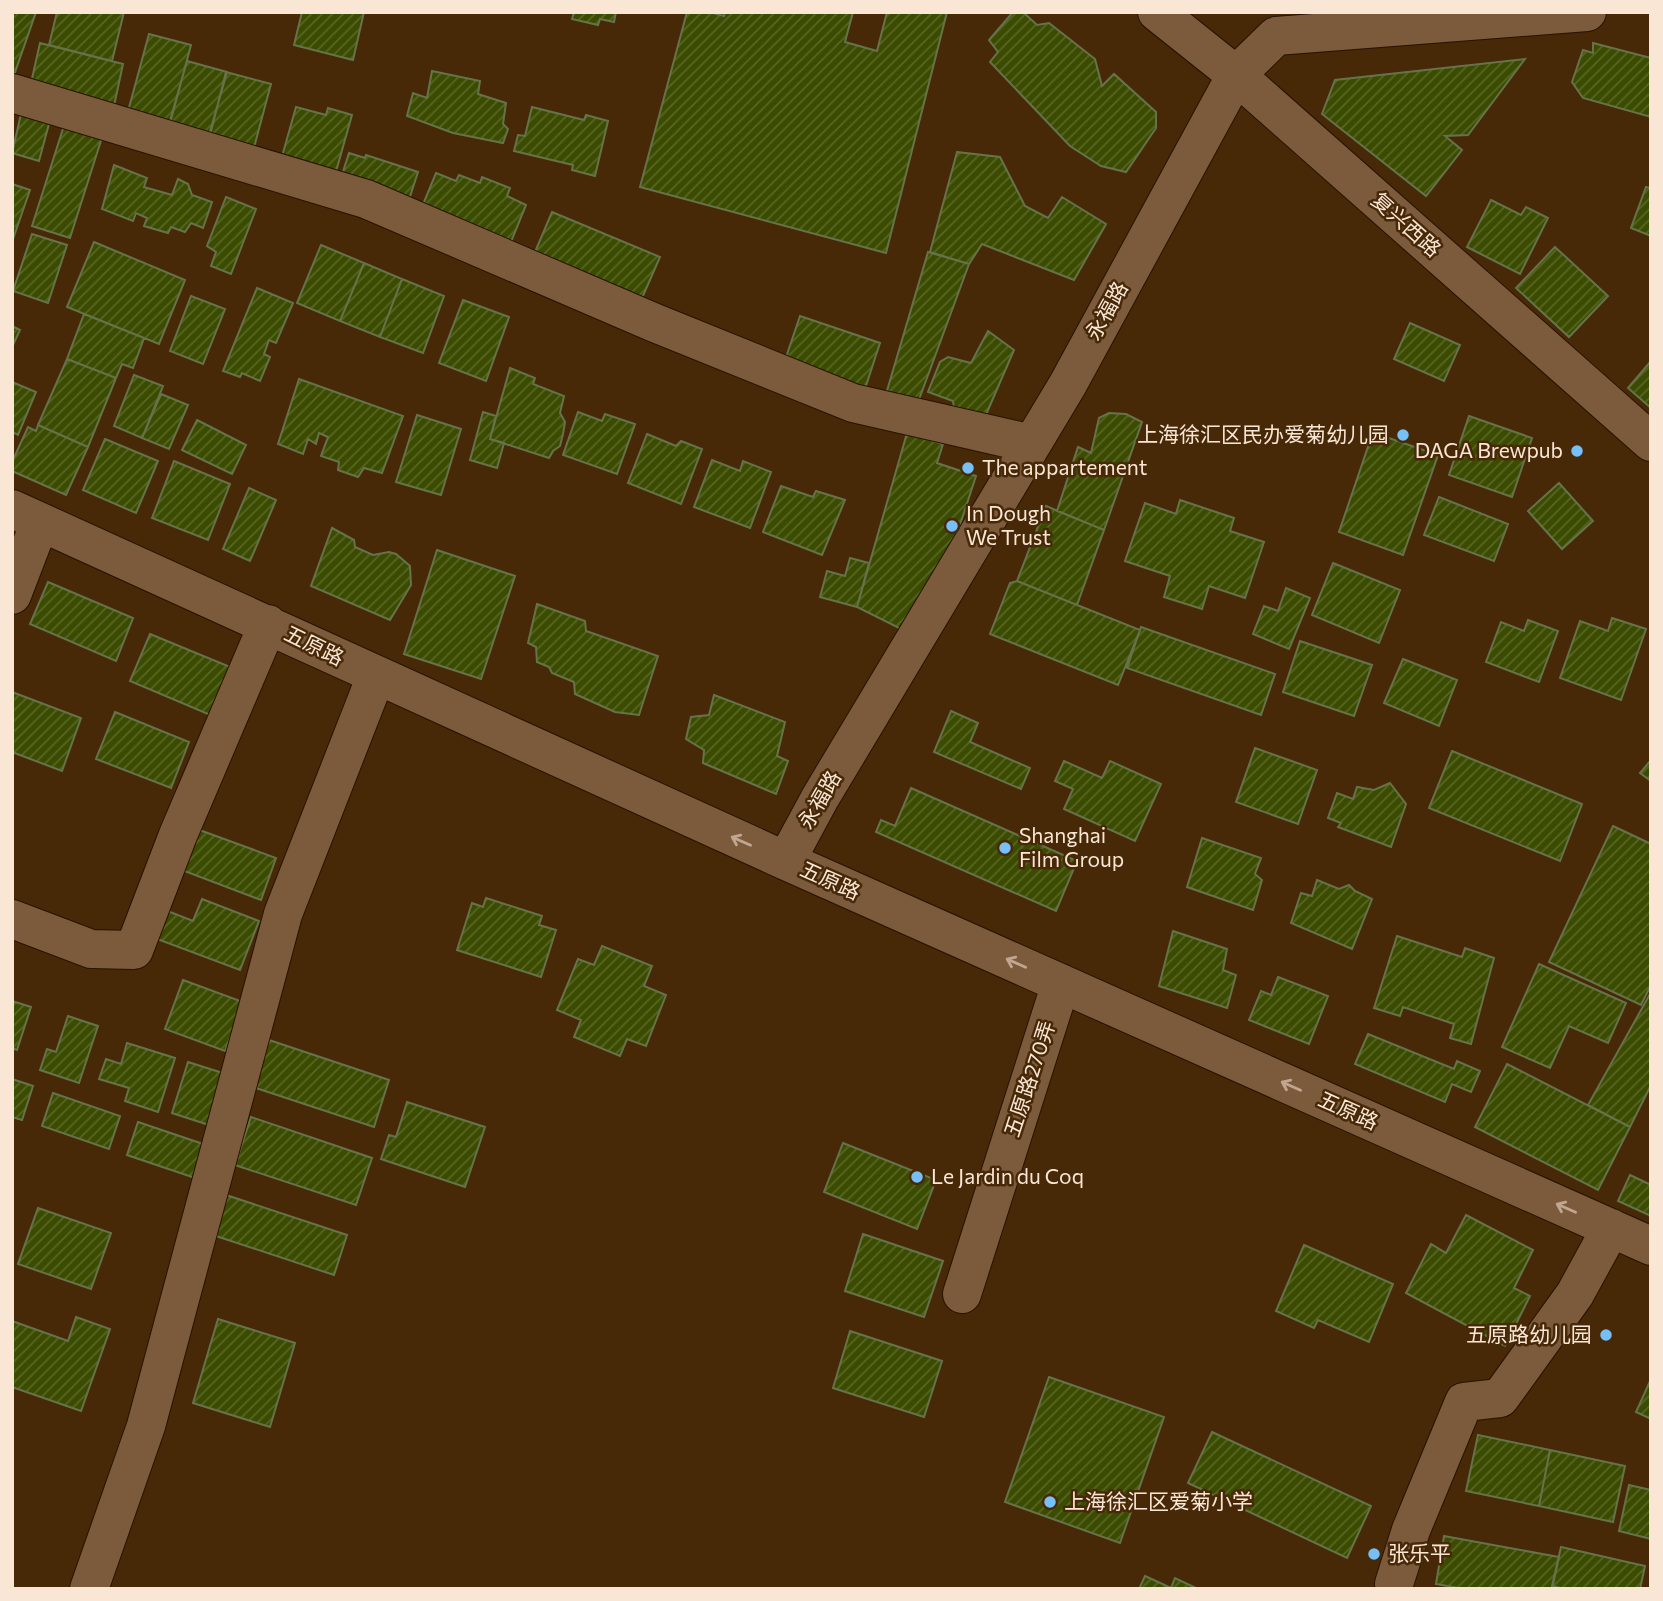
<svg xmlns="http://www.w3.org/2000/svg" width="1663" height="1601" font-family="Commissioner,'Noto Sans SC',sans-serif">
<style>
.building{fill:url(#building-hatch);stroke:#66734a;stroke-width:2}
.lines{fill:none;stroke-linecap:round;stroke-linejoin:round}
.minor-casing{stroke:#281200;stroke-width:40}
.minor{stroke:#7c5b3c;stroke-width:38}
.oneway{stroke:#c1a790}
.poi-dot{fill:#77bff7;stroke:#472908;stroke-width:2.5}
.labels{text-anchor:middle;stroke-width:5;stroke-linejoin:round;paint-order:stroke}
.street-label{font-size:21px;fill:#fae6d5;stroke:#472908}
.poi-label{font-size:21px;fill:#fae6d5;stroke:#472908;text-anchor:start}
</style>
<defs>
<pattern id="building-hatch" width="6" height="6" patternUnits="userSpaceOnUse" patternTransform="scale(1.75)"><rect width="6" height="6" fill="#3b4c01"/><path d="M-1 1l2-2M0 6l6-6M5 7l2-2" fill="none" stroke="#586625"/></pattern>
</defs>
<rect width="100%" height="100%" fill="#472908"/>
<path class="building" d="M 12,12 L 36,12 L 12,81 Z
M 57,12 L 124,12 L 112,61 L 49,45 Z
M 302,12 L 364,12 L 353,60 L 294,45 Z
M 574,12 L 616,12 L 614,22 L 600,19 L 598,25 L 572,19 Z
M 687,12 L 709,12 L 724,16 L 725,12 L 853,12 L 845,42 L 877,51 L 887,12 L 947,12 L 886,253 L 640,187 Z
M 1013,12 L 1023,12 L 1037,25 L 1049,23 L 1095,59 L 1102,86 L 1114,74 L 1156,112 L 1156,128 L 1126,172 L 1101,166 L 1070,146 L 990,62 L 998,52 L 989,40 Z
M 149,34 L 191,45 L 169,127 L 127,115 Z
M 40,43 L 123,64 L 114,106 L 31,83 Z
M 1593,43 L 1651,58 L 1651,117 L 1583,98 L 1572,82 L 1583,50 L 1593,53 Z
M 1525,59 L 1468,135 L 1445,136 L 1462,150 L 1426,196 L 1322,114 L 1335,80 Z
M 187,61 L 227,72 L 208,139 L 170,121 Z
M 432,71 L 480,81 L 478,94 L 506,103 L 503,124 L 508,129 L 503,143 L 453,133 L 407,116 L 413,93 L 427,98 Z
M 226,72 L 271,84 L 252,155 L 208,143 Z
M 24,101 L 53,109 L 39,161 L 12,153 Z
M 296,107 L 326,115 L 328,108 L 352,115 L 335,175 L 281,160 Z
M 532,107 L 584,120 L 586,115 L 608,121 L 595,176 L 572,170 L 573,165 L 514,151 L 518,135 L 525,136 Z
M 67,116 L 105,128 L 70,238 L 32,226 Z
M 957,152 L 1000,157 L 1025,206 L 1048,218 L 1062,197 L 1106,224 L 1074,280 L 982,244 L 969,264 L 930,252 Z
M 349,153 L 365,158 L 366,155 L 418,172 L 407,206 L 339,184 Z
M 114,165 L 147,178 L 144,187 L 172,195 L 178,179 L 188,184 L 192,195 L 212,202 L 203,228 L 191,223 L 185,232 L 171,227 L 168,233 L 144,226 L 147,218 L 136,213 L 133,221 L 102,209 Z
M 436,173 L 456,181 L 459,175 L 480,183 L 482,177 L 510,188 L 507,196 L 526,205 L 506,254 L 417,219 Z
M 12,184 L 30,190 L 12,242 Z
M 1646,187 L 1651,188 L 1651,236 L 1631,228 Z
M 226,197 L 256,209 L 231,274 L 211,266 L 216,252 L 207,246 Z
M 1491,200 L 1521,215 L 1526,207 L 1548,218 L 1520,274 L 1467,247 Z
M 552,212 L 660,257 L 639,305 L 532,259 Z
M 32,234 L 67,245 L 48,303 L 13,291 Z
M 94,242 L 185,280 L 159,344 L 67,307 Z
M 321,245 L 364,263 L 340,321 L 297,303 Z
M 1555,247 L 1608,296 L 1569,337 L 1516,288 Z
M 928,252 L 969,264 L 917,405 L 884,401 Z
M 364,263 L 402,279 L 380,337 L 340,321 Z
M 402,279 L 444,296 L 423,353 L 380,337 Z
M 257,288 L 293,303 L 276,343 L 269,340 L 264,354 L 270,357 L 260,381 L 242,373 L 240,377 L 223,371 Z
M 191,296 L 225,309 L 203,364 L 170,351 Z
M 463,300 L 509,317 L 486,381 L 439,363 Z
M 84,314 L 144,338 L 133,368 L 122,364 L 116,378 L 67,359 Z
M 800,316 L 880,343 L 862,398 L 781,372 Z
M 1410,323 L 1460,345 L 1444,381 L 1394,359 Z
M 12,326 L 20,330 L 12,347 Z
M 988,331 L 1014,350 L 985,417 L 954,408 L 953,401 L 928,392 L 940,362 L 948,357 L 971,363 Z
M 67,359 L 116,378 L 88,447 L 38,425 Z
M 1651,361 L 1651,408 L 1628,388 Z
M 510,368 L 535,378 L 533,384 L 564,396 L 560,413 L 565,422 L 563,434 L 560,446 L 553,451 L 549,458 L 490,439 Z
M 134,375 L 163,386 L 142,438 L 114,426 Z
M 299,379 L 403,416 L 382,473 L 364,468 L 358,477 L 338,470 L 339,462 L 321,456 L 328,437 L 319,433 L 316,444 L 308,439 L 303,454 L 278,444 Z
M 12,382 L 36,392 L 18,435 L 12,432 Z
M 161,394 L 188,405 L 169,449 L 142,438 Z
M 483,412 L 496,416 L 490,439 L 504,443 L 497,468 L 470,460 Z
M 578,412 L 602,421 L 605,414 L 635,424 L 617,474 L 563,455 Z
M 1109,413 L 1126,414 L 1142,422 L 1104,530 L 1057,511 L 1078,447 L 1091,453 L 1099,418 Z
M 417,415 L 461,429 L 441,495 L 396,482 Z
M 1469,416 L 1532,438 L 1512,497 L 1449,475 Z
M 197,420 L 246,445 L 232,474 L 182,450 Z
M 38,425 L 88,447 L 66,495 L 12,471 L 12,462 L 28,427 L 36,431 Z
M 907,433 L 943,444 L 937,463 L 976,476 L 958,531 L 901,629 L 857,607 Z
M 647,434 L 676,446 L 681,441 L 702,449 L 681,504 L 628,483 Z
M 1383,436 L 1438,455 L 1403,555 L 1339,532 L 1371,438 Z
M 105,439 L 158,461 L 136,513 L 83,490 Z
M 712,460 L 740,471 L 743,461 L 771,472 L 750,528 L 694,507 Z
M 174,461 L 230,484 L 208,540 L 152,518 Z
M 1559,483 L 1593,521 L 1562,549 L 1528,511 Z
M 781,486 L 813,497 L 816,491 L 845,500 L 822,555 L 763,532 Z
M 249,488 L 276,500 L 250,561 L 223,549 Z
M 1439,497 L 1508,524 L 1494,561 L 1424,535 Z
M 1180,500 L 1234,518 L 1230,531 L 1264,542 L 1245,598 L 1209,586 L 1202,609 L 1164,597 L 1170,576 L 1125,561 L 1145,503 L 1176,514 Z
M 1046,506 L 1104,530 L 1077,605 L 1017,581 Z
M 332,528 L 354,540 L 355,547 L 373,555 L 389,552 L 396,554 L 410,566 L 411,585 L 390,620 L 311,586 Z
M 437,550 L 515,576 L 481,679 L 404,654 Z
M 850,558 L 869,563 L 857,607 L 820,597 L 827,571 L 845,576 Z
M 1333,563 L 1400,590 L 1379,643 L 1312,615 Z
M 1017,581 L 1140,630 L 1118,685 L 990,634 L 1010,583 Z
M 48,582 L 133,618 L 116,661 L 30,624 Z
M 1286,588 L 1310,598 L 1289,649 L 1253,634 L 1264,606 L 1278,611 Z
M 537,604 L 585,621 L 586,631 L 658,656 L 639,715 L 615,712 L 575,694 L 574,682 L 552,673 L 549,667 L 537,662 L 536,647 L 528,643 Z
M 1612,618 L 1646,629 L 1621,700 L 1560,678 L 1580,621 L 1608,631 Z
M 1528,620 L 1558,631 L 1539,682 L 1486,662 L 1501,622 L 1524,631 Z
M 1141,627 L 1275,674 L 1261,715 L 1127,668 Z
M 150,634 L 235,669 L 215,717 L 130,681 Z
M 1300,641 L 1372,665 L 1354,716 L 1283,692 Z
M 1403,659 L 1457,680 L 1439,726 L 1384,703 Z
M 12,692 L 81,718 L 62,771 L 12,752 Z
M 714,695 L 785,722 L 777,756 L 788,761 L 776,794 L 703,763 L 704,750 L 686,739 L 691,717 L 709,715 Z
M 951,711 L 978,723 L 970,742 L 1030,768 L 1021,789 L 934,752 Z
M 115,712 L 189,742 L 171,788 L 96,759 Z
M 1255,748 L 1317,770 L 1298,824 L 1236,802 Z
M 1452,751 L 1582,804 L 1560,861 L 1429,808 Z
M 1651,760 L 1651,781 L 1640,773 Z
M 1064,761 L 1102,778 L 1110,761 L 1161,784 L 1135,841 L 1064,809 L 1073,789 L 1055,781 Z
M 1390,783 L 1406,804 L 1391,847 L 1338,827 L 1341,823 L 1328,818 L 1337,793 L 1353,799 L 1357,787 L 1374,790 Z
M 911,788 L 1077,861 L 1056,911 L 876,832 L 881,820 L 895,826 Z
M 1613,826 L 1651,844 L 1651,985 L 1641,1005 L 1549,962 Z
M 194,828 L 276,858 L 261,900 L 179,869 Z
M 1202,838 L 1261,858 L 1255,874 L 1262,880 L 1253,910 L 1187,887 Z
M 1317,880 L 1339,889 L 1349,885 L 1355,891 L 1372,899 L 1352,949 L 1291,923 L 1301,893 L 1312,896 Z
M 486,898 L 542,916 L 539,925 L 556,930 L 541,977 L 457,950 L 472,903 L 483,907 Z
M 202,899 L 259,921 L 240,970 L 149,936 L 160,908 L 193,921 Z
M 1173,931 L 1227,949 L 1223,970 L 1236,975 L 1227,1008 L 1159,986 Z
M 1397,936 L 1462,957 L 1465,948 L 1494,958 L 1471,1044 L 1450,1038 L 1454,1024 L 1403,1007 L 1400,1016 L 1374,1008 Z
M 602,946 L 652,966 L 644,986 L 666,995 L 646,1046 L 627,1039 L 620,1056 L 574,1037 L 581,1020 L 557,1010 L 578,959 L 594,965 Z
M 1539,964 L 1626,1003 L 1608,1043 L 1569,1026 L 1550,1068 L 1502,1047 Z
M 1278,977 L 1328,996 L 1309,1044 L 1249,1020 L 1261,991 L 1271,995 Z
M 183,980 L 243,1002 L 225,1051 L 165,1029 Z
M 1650,994 L 1651,1085 L 1630,1127 L 1588,1105 Z
M 12,1001 L 31,1007 L 17,1050 L 12,1048 Z
M 68,1016 L 98,1026 L 79,1083 L 40,1070 L 47,1049 L 56,1052 Z
M 1368,1034 L 1454,1069 L 1457,1061 L 1480,1071 L 1471,1092 L 1452,1084 L 1445,1102 L 1355,1064 Z
M 269,1040 L 389,1080 L 374,1127 L 253,1087 Z
M 127,1043 L 175,1058 L 158,1112 L 125,1101 L 129,1088 L 99,1079 L 106,1059 L 121,1064 Z
M 188,1062 L 232,1076 L 215,1127 L 172,1113 Z
M 1507,1064 L 1630,1127 L 1598,1190 L 1475,1127 Z
M 12,1079 L 33,1086 L 22,1120 L 12,1117 Z
M 53,1093 L 120,1116 L 109,1149 L 42,1126 Z
M 407,1102 L 485,1127 L 465,1187 L 381,1159 L 389,1135 L 396,1137 Z
M 251,1117 L 372,1158 L 356,1205 L 235,1165 Z
M 138,1122 L 206,1145 L 195,1178 L 127,1155 Z
M 843,1143 L 936,1180 L 917,1229 L 824,1192 Z
M 1630,1175 L 1651,1185 L 1651,1216 L 1618,1201 Z
M 223,1194 L 347,1235 L 334,1275 L 210,1234 Z
M 38,1208 L 111,1233 L 91,1289 L 18,1264 Z
M 1466,1215 L 1533,1250 L 1514,1288 L 1530,1296 L 1505,1346 L 1406,1293 L 1431,1244 L 1446,1253 Z
M 863,1234 L 943,1261 L 924,1317 L 845,1291 Z
M 1304,1245 L 1393,1284 L 1369,1342 L 1318,1320 L 1314,1328 L 1276,1311 Z
M 76,1317 L 110,1329 L 81,1411 L 12,1387 L 12,1321 L 68,1341 Z
M 218,1319 L 295,1343 L 270,1427 L 193,1403 Z
M 850,1331 L 942,1361 L 924,1417 L 833,1388 Z
M 1049,1377 L 1164,1417 L 1120,1543 L 1005,1502 Z
M 1651,1379 L 1651,1419 L 1636,1412 Z
M 1212,1432 L 1371,1506 L 1347,1558 L 1188,1483 Z
M 1478,1435 L 1550,1450 L 1539,1506 L 1466,1491 Z
M 1550,1450 L 1625,1466 L 1613,1522 L 1539,1506 Z
M 1629,1485 L 1651,1490 L 1651,1539 L 1619,1531 Z
M 1444,1536 L 1559,1557 L 1552,1589 L 1464,1589 L 1436,1584 Z
M 1561,1547 L 1645,1566 L 1640,1589 L 1565,1589 L 1552,1586 Z
M 1145,1576 L 1171,1588 L 1175,1578 L 1198,1589 L 1139,1589 Z"/>
<g class="lines">
<g class="minor-casing">
<path id="minor" d="M 1157,12 L 1236,75 L 1651,442
M 12,93 L 366,199 L 655,323 L 853,403 L 1032,444
M 12,509 L 786,861 L 1651,1246
M 12,595 L 40,522
M 786,861 L 820,798 L 1068,384 L 1236,75 L 1276,36 L 1587,12
M 12,919 L 91,949 L 134,950 L 178,835 L 268,624
M 962,1294 L 1061,983
M 1394,1584 L 1411,1530 L 1464,1402 L 1500,1398 L 1575,1294 L 1611,1228
M 89,1589 L 146,1426 L 283,914 L 376,676"/>
</g>
<use href="#minor" class="minor"/>
</g>
<defs><path id="oneway-shaft" d="M-6 0H5M1.5-3L5.5 0L1.5 3" fill="none" stroke-width="1.6" stroke-linecap="round" stroke-linejoin="round" transform="scale(1.75)"/></defs>
<g class="oneway">
<use href="#oneway-shaft" transform="translate(741 841) rotate(-156)"/>
<use href="#oneway-shaft" transform="translate(1016 963) rotate(-156)"/>
<use href="#oneway-shaft" transform="translate(1291 1086) rotate(-156)"/>
<use href="#oneway-shaft" transform="translate(1566 1208) rotate(-156)"/>
</g>
<g class="poi-dot">
<circle cx="1403" cy="435" r="7"/>
<circle cx="1577" cy="451" r="7"/>
<circle cx="968" cy="468" r="7"/>
<circle cx="952" cy="526" r="7"/>
<circle cx="1005" cy="848" r="7"/>
<circle cx="917" cy="1177" r="7"/>
<circle cx="1606" cy="1335" r="7"/>
<circle cx="1050" cy="1502" r="7"/>
<circle cx="1374" cy="1554" r="7"/>
</g>
<g class="labels">
<g class="street-label">
<text transform="translate(1406 225) rotate(42)" y="7">复兴西路</text>
<text transform="translate(1107 311) rotate(-61)" y="7">永福路</text>
<text transform="translate(314 646) rotate(26)" y="7">五原路</text>
<text transform="translate(820 800) rotate(-60)" y="7">永福路</text>
<text transform="translate(830 881) rotate(24)" y="7">五原路</text>
<text transform="translate(1030 1079) rotate(-72)" y="7">五原路270弄</text>
<text transform="translate(1348 1111) rotate(24)" y="7">五原路</text>
</g>
<g class="poi-label">
<text x="1389" y="442" text-anchor="end">上海徐汇区民办爱菊幼儿园</text>
<text x="1563" y="458" text-anchor="end">DAGA Brewpub</text>
<text x="982" y="475">The appartement</text>
<text x="966" y="521">In Dough<tspan x="966" dy="24">We Trust</tspan></text>
<text x="1019" y="843">Shanghai<tspan x="1019" dy="24">Film Group</tspan></text>
<text x="931" y="1184">Le Jardin du Coq</text>
<text x="1592" y="1342" text-anchor="end">五原路幼儿园</text>
<text x="1064" y="1509">上海徐汇区爱菊小学</text>
<text x="1388" y="1561">张乐平</text>
</g>
</g>
<rect width="1663" height="1601" fill="none" stroke="#fae6d5" stroke-width="28"/>
</svg>
